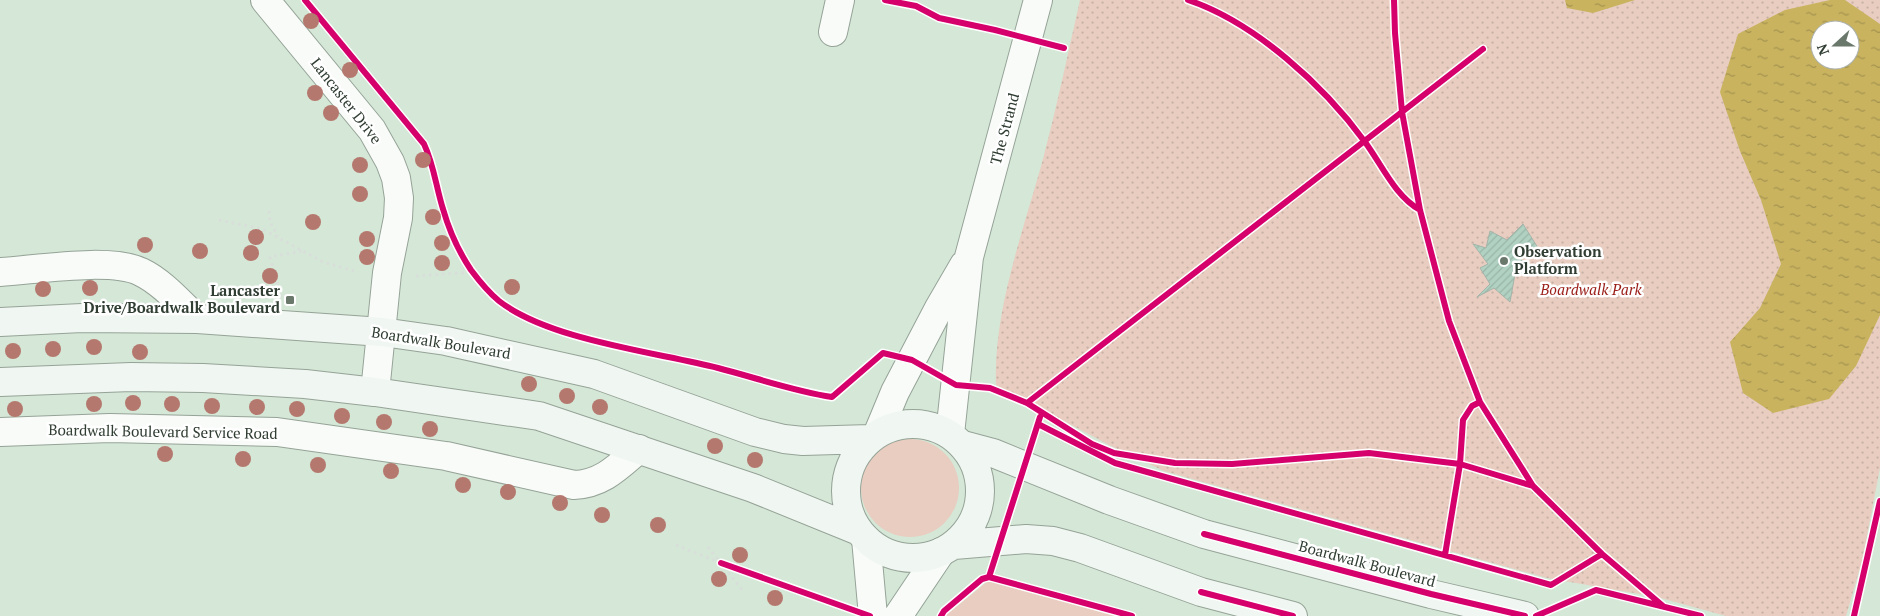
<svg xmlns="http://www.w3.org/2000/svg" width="1880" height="616" font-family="'PT Serif',serif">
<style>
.green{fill:#e8cdc0}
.park{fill:url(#park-dots);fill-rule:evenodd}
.water{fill:url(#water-ripples);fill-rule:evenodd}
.building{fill:url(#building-hatch);stroke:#a4b4aa}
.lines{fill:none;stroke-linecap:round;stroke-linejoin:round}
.street-casing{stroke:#95a397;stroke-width:30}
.secondary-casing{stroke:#95a397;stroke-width:30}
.path{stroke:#d8ded9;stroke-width:3;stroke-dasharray:2.5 4;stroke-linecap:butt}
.street{stroke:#f9fbf9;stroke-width:28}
.secondary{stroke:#f0f6f1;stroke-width:28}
.cycleway-casing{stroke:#fff;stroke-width:9}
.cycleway{stroke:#d6006c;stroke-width:6}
.tree{fill:#b5786e}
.poi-dot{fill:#6a786c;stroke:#fff;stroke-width:2}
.labels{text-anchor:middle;stroke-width:5;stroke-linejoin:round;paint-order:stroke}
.street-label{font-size:15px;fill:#303d32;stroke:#fff}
.poi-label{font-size:15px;font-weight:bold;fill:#303d32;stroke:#fff;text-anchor:start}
.park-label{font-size:15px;font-style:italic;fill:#9a1d18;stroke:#fff}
</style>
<defs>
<pattern id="park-dots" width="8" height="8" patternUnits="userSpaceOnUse" patternTransform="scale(1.25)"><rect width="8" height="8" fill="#e8cdc0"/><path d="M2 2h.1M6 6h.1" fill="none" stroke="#c7b1a5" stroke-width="1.8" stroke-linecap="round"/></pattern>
<pattern id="water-ripples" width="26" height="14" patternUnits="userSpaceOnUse" patternTransform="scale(1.25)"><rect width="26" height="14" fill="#c9b35f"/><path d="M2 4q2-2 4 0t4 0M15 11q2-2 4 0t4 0" fill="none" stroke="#a4934f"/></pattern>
<pattern id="building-hatch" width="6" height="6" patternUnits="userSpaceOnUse" patternTransform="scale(1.25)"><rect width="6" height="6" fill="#b1d2c2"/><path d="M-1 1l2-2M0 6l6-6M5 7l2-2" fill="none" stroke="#99b5a7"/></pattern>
</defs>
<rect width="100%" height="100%" fill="#d5e7d7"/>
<path class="green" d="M861 488a49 49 0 1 1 98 0a49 49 0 1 1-98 0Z
M 988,581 L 1118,616 L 945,616 Z"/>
<path class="park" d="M 1080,0 L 1880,0 L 1880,468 L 1862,561 L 1846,616 L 1726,616 L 1657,597 L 1547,578 L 1164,471 L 1111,446 L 996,385 C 993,311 1024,229 1043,159 C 1057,106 1068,53 1080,0 ZM 1820,30 L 1850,30 L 1850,60 L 1820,60 Z"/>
<path class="water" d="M 1565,0 L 1635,0 L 1593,13 L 1567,8 Z
M 1830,0 L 1845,0 L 1880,24 L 1880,315 L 1856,366 L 1829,399 L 1773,413 L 1743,393 L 1730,342 L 1760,308 L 1781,264 L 1761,200 L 1740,151 L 1720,92 L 1738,34 L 1785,10 ZM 1820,30 L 1850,30 L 1850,60 L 1820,60 Z"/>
<path class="building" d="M 1523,224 L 1538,248 L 1519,257 L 1533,274 L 1515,274 L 1510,302 L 1494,288 L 1477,297 L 1490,284 L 1480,268 L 1488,264 L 1473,244 L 1486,248 L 1490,231 L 1507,240 Z"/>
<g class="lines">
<g class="street-casing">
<path id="street" d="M 265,0 L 372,130 L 390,162 L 396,178 L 399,198 L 398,218 L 387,273 L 375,392
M 833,32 L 840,0
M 0,272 C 35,270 111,257 141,272 C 162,282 180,303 197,319
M 0,432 L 110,428 L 277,432 L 446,456 L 574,485 C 602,484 618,467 639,449
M 878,433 L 895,392 L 939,308 L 964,265
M 950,434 L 969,257 L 1038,0
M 866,539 L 873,616
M 898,616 L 941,552"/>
</g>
<g class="secondary-casing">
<path id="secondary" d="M 0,322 L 82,318 L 197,319 L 382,332 L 446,341 L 594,374 L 755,432 L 784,439 L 803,441 L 870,439
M 0,382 L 131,377 L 203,378 L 305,384 L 375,392 L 539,416 L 753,488 L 859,531
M846 491a67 67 0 1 1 134 0a67 67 0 1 1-134 0Z
M 963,445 L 993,453 L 1109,500 L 1204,534 L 1431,594 L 1525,616
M 954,545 L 1026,539 L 1053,541 L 1080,548 L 1201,592 L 1293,616"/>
</g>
<path class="path" d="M 269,211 L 270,222 L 278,236
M 219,220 L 262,229 L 323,262 L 358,272
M 416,276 L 473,272
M 281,297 L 270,257 L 302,251
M 676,545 L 721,563
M 708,547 L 744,592"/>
<use href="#street" class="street"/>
<use href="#secondary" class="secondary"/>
<g class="cycleway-casing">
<path id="cycleway" d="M 305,0 L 424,144 C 434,165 436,187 443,209 C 449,230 459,252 471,270 C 480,282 488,292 499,301 C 549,340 655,352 718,368 C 757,378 793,391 832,397 L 883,353 L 912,360 L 956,385 L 990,388 L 1027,403 L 1092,444 L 1114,453 L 1175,463 L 1232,464 L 1369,453 L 1460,464 L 1533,486
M 885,0 L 916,6 L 939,18 L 995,30 L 1064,48
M 1188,0 C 1256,23 1324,86 1365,142 C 1382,165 1395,196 1420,210
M 1394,0 L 1395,33 L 1402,112 L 1420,210 L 1449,321 L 1480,402 L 1533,486 L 1602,554 L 1663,606
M 1027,403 L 1483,49
M 1038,424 L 1115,463 L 1551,585 L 1602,554
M 1204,534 L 1431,594 L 1525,616
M 1445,555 L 1460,464 L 1463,420 L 1472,406 L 1480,402
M 721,563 L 870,616
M 989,577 L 1040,417
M 1201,592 L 1293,616
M 941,616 L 944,611 L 982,579 L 989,577 L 1132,616
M 1536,616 L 1596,590 L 1701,616
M 1854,616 L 1880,501"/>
</g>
<use href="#cycleway" class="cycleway"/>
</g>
<g class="tree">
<circle cx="311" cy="21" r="8"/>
<circle cx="350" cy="70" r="8"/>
<circle cx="315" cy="93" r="8"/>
<circle cx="331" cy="113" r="8"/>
<circle cx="423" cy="160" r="8"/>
<circle cx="360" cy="165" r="8"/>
<circle cx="360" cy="194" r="8"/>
<circle cx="433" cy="217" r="8"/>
<circle cx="313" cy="222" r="8"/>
<circle cx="256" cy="237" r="8"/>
<circle cx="367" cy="239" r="8"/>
<circle cx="442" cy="243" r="8"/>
<circle cx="145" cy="245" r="8"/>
<circle cx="200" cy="251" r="8"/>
<circle cx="251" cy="253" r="8"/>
<circle cx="367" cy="257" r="8"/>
<circle cx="442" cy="263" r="8"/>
<circle cx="270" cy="276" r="8"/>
<circle cx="512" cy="287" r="8"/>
<circle cx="90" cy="288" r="8"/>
<circle cx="43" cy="289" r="8"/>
<circle cx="94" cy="347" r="8"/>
<circle cx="53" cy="349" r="8"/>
<circle cx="13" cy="351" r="8"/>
<circle cx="140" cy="352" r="8"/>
<circle cx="529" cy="384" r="8"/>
<circle cx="567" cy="396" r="8"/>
<circle cx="133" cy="403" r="8"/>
<circle cx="94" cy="404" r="8"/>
<circle cx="172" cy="404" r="8"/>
<circle cx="212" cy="406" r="8"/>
<circle cx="257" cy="407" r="8"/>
<circle cx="600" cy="407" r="8"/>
<circle cx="15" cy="409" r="8"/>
<circle cx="297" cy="409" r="8"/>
<circle cx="342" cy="416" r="8"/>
<circle cx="384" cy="422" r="8"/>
<circle cx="430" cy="429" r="8"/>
<circle cx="715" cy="446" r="8"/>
<circle cx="165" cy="454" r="8"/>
<circle cx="243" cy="459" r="8"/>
<circle cx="755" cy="460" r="8"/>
<circle cx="318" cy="465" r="8"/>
<circle cx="391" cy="471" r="8"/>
<circle cx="463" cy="485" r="8"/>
<circle cx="508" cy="492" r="8"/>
<circle cx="560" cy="503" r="8"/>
<circle cx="602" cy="515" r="8"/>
<circle cx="658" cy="525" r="8"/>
<circle cx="740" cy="555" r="8"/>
<circle cx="719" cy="579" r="8"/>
<circle cx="775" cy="598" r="8"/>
</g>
<g class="poi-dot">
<circle cx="1504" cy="261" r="5"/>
<rect x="285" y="295" width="10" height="10" rx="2.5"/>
</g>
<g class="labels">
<g class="street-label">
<text transform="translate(346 101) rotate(52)" y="5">Lancaster Drive</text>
<text transform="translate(1005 129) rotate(-75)" y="5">The Strand</text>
<text transform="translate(441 343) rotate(9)" y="5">Boardwalk Boulevard</text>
<text transform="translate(163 432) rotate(1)" y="5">Boardwalk Boulevard Service Road</text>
<text transform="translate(1367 564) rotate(15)" y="5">Boardwalk Boulevard</text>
</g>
<g class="poi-label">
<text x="1514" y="257">Observation<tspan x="1514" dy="17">Platform</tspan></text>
<text x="280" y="296" text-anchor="end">Lancaster<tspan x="280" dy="17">Drive/Boardwalk Boulevard</tspan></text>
</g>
<g class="park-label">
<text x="1591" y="295">Boardwalk Park</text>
</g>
</g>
<g transform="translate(1835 45) rotate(249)"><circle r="24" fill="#ffffff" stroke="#acb1ad"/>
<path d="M0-4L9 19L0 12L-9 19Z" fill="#6a786c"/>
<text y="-8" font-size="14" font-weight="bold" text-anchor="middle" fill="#303d32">N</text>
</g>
</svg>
